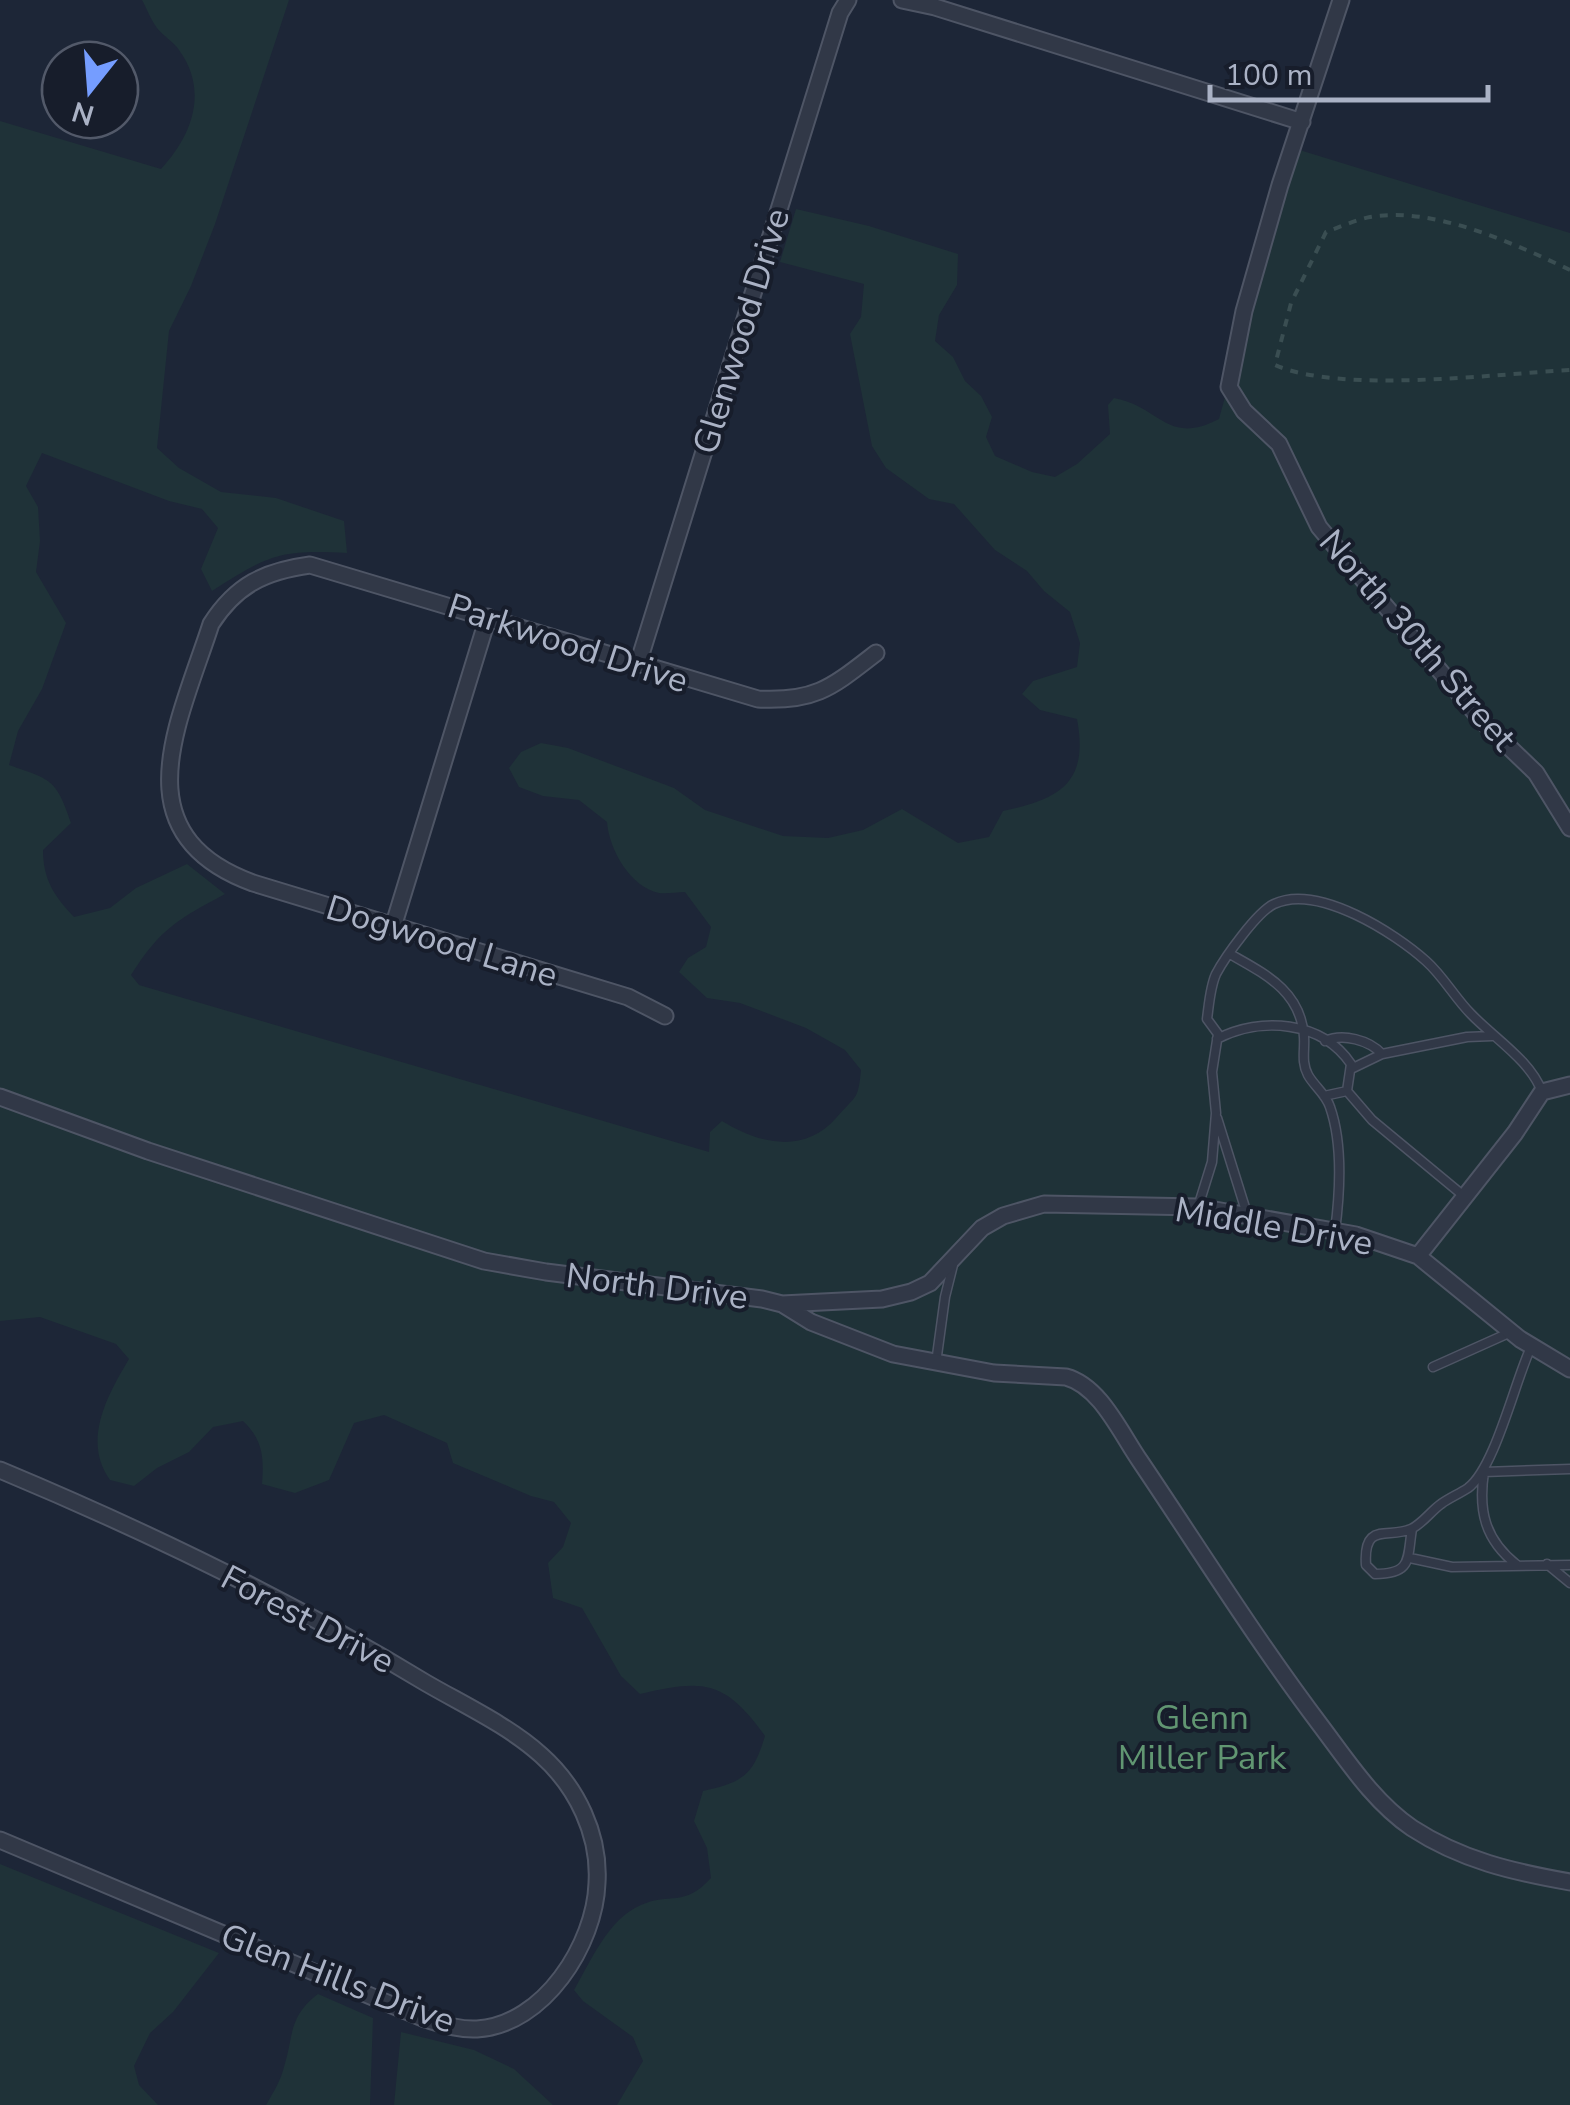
<svg xmlns="http://www.w3.org/2000/svg" width="1570" height="2105" font-family="'Nunito Sans',sans-serif">
<style>
.green{fill:#1f3238}
.lines{fill:none;stroke-linecap:round;stroke-linejoin:round}
.service-casing{stroke:#4e5565;stroke-width:11}
.minor-casing{stroke:#4e5565;stroke-width:19}
.path{stroke:#3a4e52;stroke-width:4;stroke-dasharray:8 8;stroke-linecap:butt}
.service{stroke:#313847;stroke-width:8}
.minor{stroke:#313847;stroke-width:15}
.labels{text-anchor:middle;stroke-width:8;stroke-linejoin:round;paint-order:stroke}
.street-label{font-size:35px;fill:#aab2c5;stroke:#171d2b}
.park-label{font-size:35px;fill:#619672;stroke:#171d2b}
</style>
<rect width="100%" height="100%" fill="#1d2637"/>
<path class="green" d="M 142,0 L 289,0 L 215,224 L 191,286 L 169,331 L 157,448 L 179,468 L 221,492 L 276,498 L 344,521 L 347,553 C 280,549 268,555 212,591 L 201,569 L 218,528 L 202,509 L 169,501 L 42,453 L 26,486 L 38,507 L 40,541 L 36,572 L 66,623 L 42,689 L 18,731 L 9,765 C 51,780 56,778 71,823 L 43,850 C 43,879 54,896 74,917 L 110,908 L 136,888 L 187,864 L 225,894 C 177,920 161,928 131,975 L 139,985 L 709,1152 L 710,1132 L 722,1121 C 761,1145 805,1154 837,1117 C 856,1095 858,1101 861,1070 L 845,1050 L 806,1028 L 740,1003 L 707,998 L 679,972 L 688,958 L 706,947 L 711,927 L 685,892 C 677,892 667,894 659,893 C 630,887 609,849 607,822 L 579,800 L 543,796 L 519,787 L 509,768 L 521,752 L 541,743 L 568,748 L 674,788 L 705,810 L 783,836 L 828,838 L 863,830 L 902,809 L 958,843 L 989,837 L 1003,811 C 1060,799 1089,783 1077,719 L 1040,710 L 1022,694 L 1033,681 L 1077,667 L 1080,643 L 1070,612 L 1044,591 L 1027,571 L 995,550 L 954,504 L 929,499 L 886,468 L 872,446 L 850,334 L 861,317 L 864,284 L 780,262 L 796,209 L 869,226 L 958,254 L 957,285 L 939,315 L 935,341 L 953,357 L 965,381 L 981,396 L 992,417 L 986,437 L 995,456 L 1032,472 L 1055,477 L 1077,464 L 1110,434 L 1108,405 L 1114,398 C 1161,407 1167,446 1219,419 L 1293,148 L 1570,233 L 1570,2105 L 617,2105 L 643,2061 L 633,2037 L 583,2001 L 574,1990 C 591,1961 608,1919 641,1905 C 670,1892 684,1908 711,1878 L 707,1848 L 694,1821 L 703,1791 C 743,1782 753,1776 765,1736 C 725,1680 704,1679 640,1694 L 621,1676 L 582,1608 L 553,1598 L 548,1563 L 563,1547 L 571,1523 L 554,1502 L 531,1496 L 453,1463 L 447,1443 L 384,1415 L 354,1423 L 329,1480 L 295,1493 L 262,1484 C 264,1457 263,1440 243,1421 L 213,1427 L 189,1452 L 157,1468 L 134,1486 L 110,1480 C 82,1441 107,1396 129,1359 L 116,1344 L 40,1317 L 0,1321 L 0,121 L 161,169 C 192,136 209,91 179,50 C 173,41 163,36 157,28 C 151,20 147,9 142,0 Z
M 0,1864 L 219,1953 L 173,2012 L 150,2033 L 134,2066 L 139,2085 L 158,2105 L 0,2105 Z
M 318,1994 L 373,2018 L 370,2105 L 266,2105 C 273,2093 281,2080 284,2067 C 294,2035 288,2017 318,1994 Z
M 401,2032 L 474,2050 L 514,2069 L 553,2105 L 394,2105 Z"/>
<g class="lines">
<g class="service-casing">
<path id="service" d="M 1230,954 C 1265,974 1301,991 1304,1037 C 1305,1050 1301,1062 1308,1075 C 1314,1086 1326,1094 1330,1107 C 1343,1144 1340,1193 1335,1231
M 1217,1039 C 1261,1016 1322,1021 1351,1064 L 1347,1091
M 1325,1041 C 1343,1033 1369,1040 1382,1054
M 1351,1069 L 1382,1054 L 1467,1037 L 1492,1036
M 1324,1096 L 1347,1091 L 1372,1120 L 1465,1197
M 1217,1118 L 1247,1214
M 1198,1207 L 1212,1162 L 1216,1113 L 1212,1072 L 1218,1034 L 1207,1019 C 1209,1005 1210,987 1216,974 C 1225,957 1257,912 1274,904 C 1318,883 1396,934 1426,961 C 1443,976 1455,998 1471,1014 C 1494,1038 1531,1061 1542,1092
M 936,1363 L 945,1297 L 953,1265
M 1433,1367 L 1511,1332
M 1412,1529 C 1407,1558 1413,1574 1375,1574 L 1366,1565 C 1363,1521 1388,1539 1411,1529 C 1422,1524 1431,1511 1441,1504 C 1449,1498 1459,1494 1468,1488 C 1495,1468 1515,1381 1531,1347
M 1410,1558 L 1452,1567 L 1570,1565
M 1547,1564 L 1570,1583
M 1517,1565 C 1485,1540 1478,1511 1484,1472 L 1570,1469"/>
</g>
<g class="minor-casing">
<path id="minor" d="M 902,0 L 935,7 L 1302,122
M 1341,0 L 1280,185 L 1244,311 L 1229,387 L 1244,411 L 1279,444 L 1319,527 L 1482,721 L 1536,773 L 1570,828
M 638,664 L 840,13 L 848,0
M 393,927 L 488,617
M 665,1016 L 628,997 L 253,883 C 119,834 179,723 211,624 C 236,585 265,571 310,565 L 758,699 C 816,702 832,687 876,653
M 0,1097 L 148,1151 L 484,1261 L 546,1272 L 762,1299 L 782,1304 L 811,1322 L 893,1354 L 994,1373 L 1066,1377 C 1100,1386 1120,1432 1140,1461 C 1200,1550 1256,1640 1321,1726 C 1348,1762 1374,1802 1412,1828 C 1461,1860 1513,1872 1570,1882
M 1418,1256 L 1515,1133 L 1542,1092 L 1570,1085
M 782,1304 L 882,1299 L 911,1292 L 930,1283 L 982,1228 L 1003,1216 L 1044,1204 L 1198,1207 L 1356,1235 L 1418,1256 L 1520,1339 L 1570,1369
M 0,1470 C 146,1531 291,1601 426,1683 C 464,1705 509,1726 541,1755 C 577,1787 600,1835 597,1883 C 595,1944 544,2025 477,2029 C 459,2030 442,2024 425,2019 L 0,1840"/>
</g>
<path class="path" d="M 1570,270 C 1513,243 1433,206 1370,217 C 1355,220 1340,227 1326,232 L 1291,303 L 1275,365 C 1341,394 1494,374 1570,370"/>
<use href="#service" class="service"/>
<use href="#minor" class="minor"/>
</g>
<g class="labels">
<g class="street-label">
<text transform="translate(741 331) rotate(-73)" y="12">Glenwood Drive</text>
<text transform="translate(1418 640) rotate(49)" y="12">North 30th Street</text>
<text transform="translate(568 643) rotate(18)" y="12">Parkwood Drive</text>
<text transform="translate(442 941) rotate(17)" y="12">Dogwood Lane</text>
<text transform="translate(1274 1226) rotate(10)" y="12">Middle Drive</text>
<text transform="translate(657 1286) rotate(7)" y="12">North Drive</text>
<text transform="translate(308 1619) rotate(28)" y="12">Forest Drive</text>
<text transform="translate(338 1978) rotate(21)" y="12">Glen Hills Drive</text>
</g>
<g class="park-label">
<text x="1202" y="1729">Glenn<tspan x="1202" dy="40">Miller Park</tspan></text>
</g>
</g>
<g transform="translate(90 90) rotate(197)"><circle r="48" fill="#171d2b" stroke="#525969" stroke-width="2.5"/>
<path d="M0-8L18 38L0 25L-18 38Z" fill="#759dff"/>
<text y="-15" font-size="28" font-weight="bold" text-anchor="middle" fill="#aab2c5">N</text>
</g>
<path d="M1210 85v15h278v-15" fill="none" stroke="#aab2c5" stroke-width="5"/>
<text x="1225" y="85" font-size="30" fill="#aab2c5" stroke="#171d2b" stroke-width="8" paint-order="stroke">100 m</text>
</svg>
